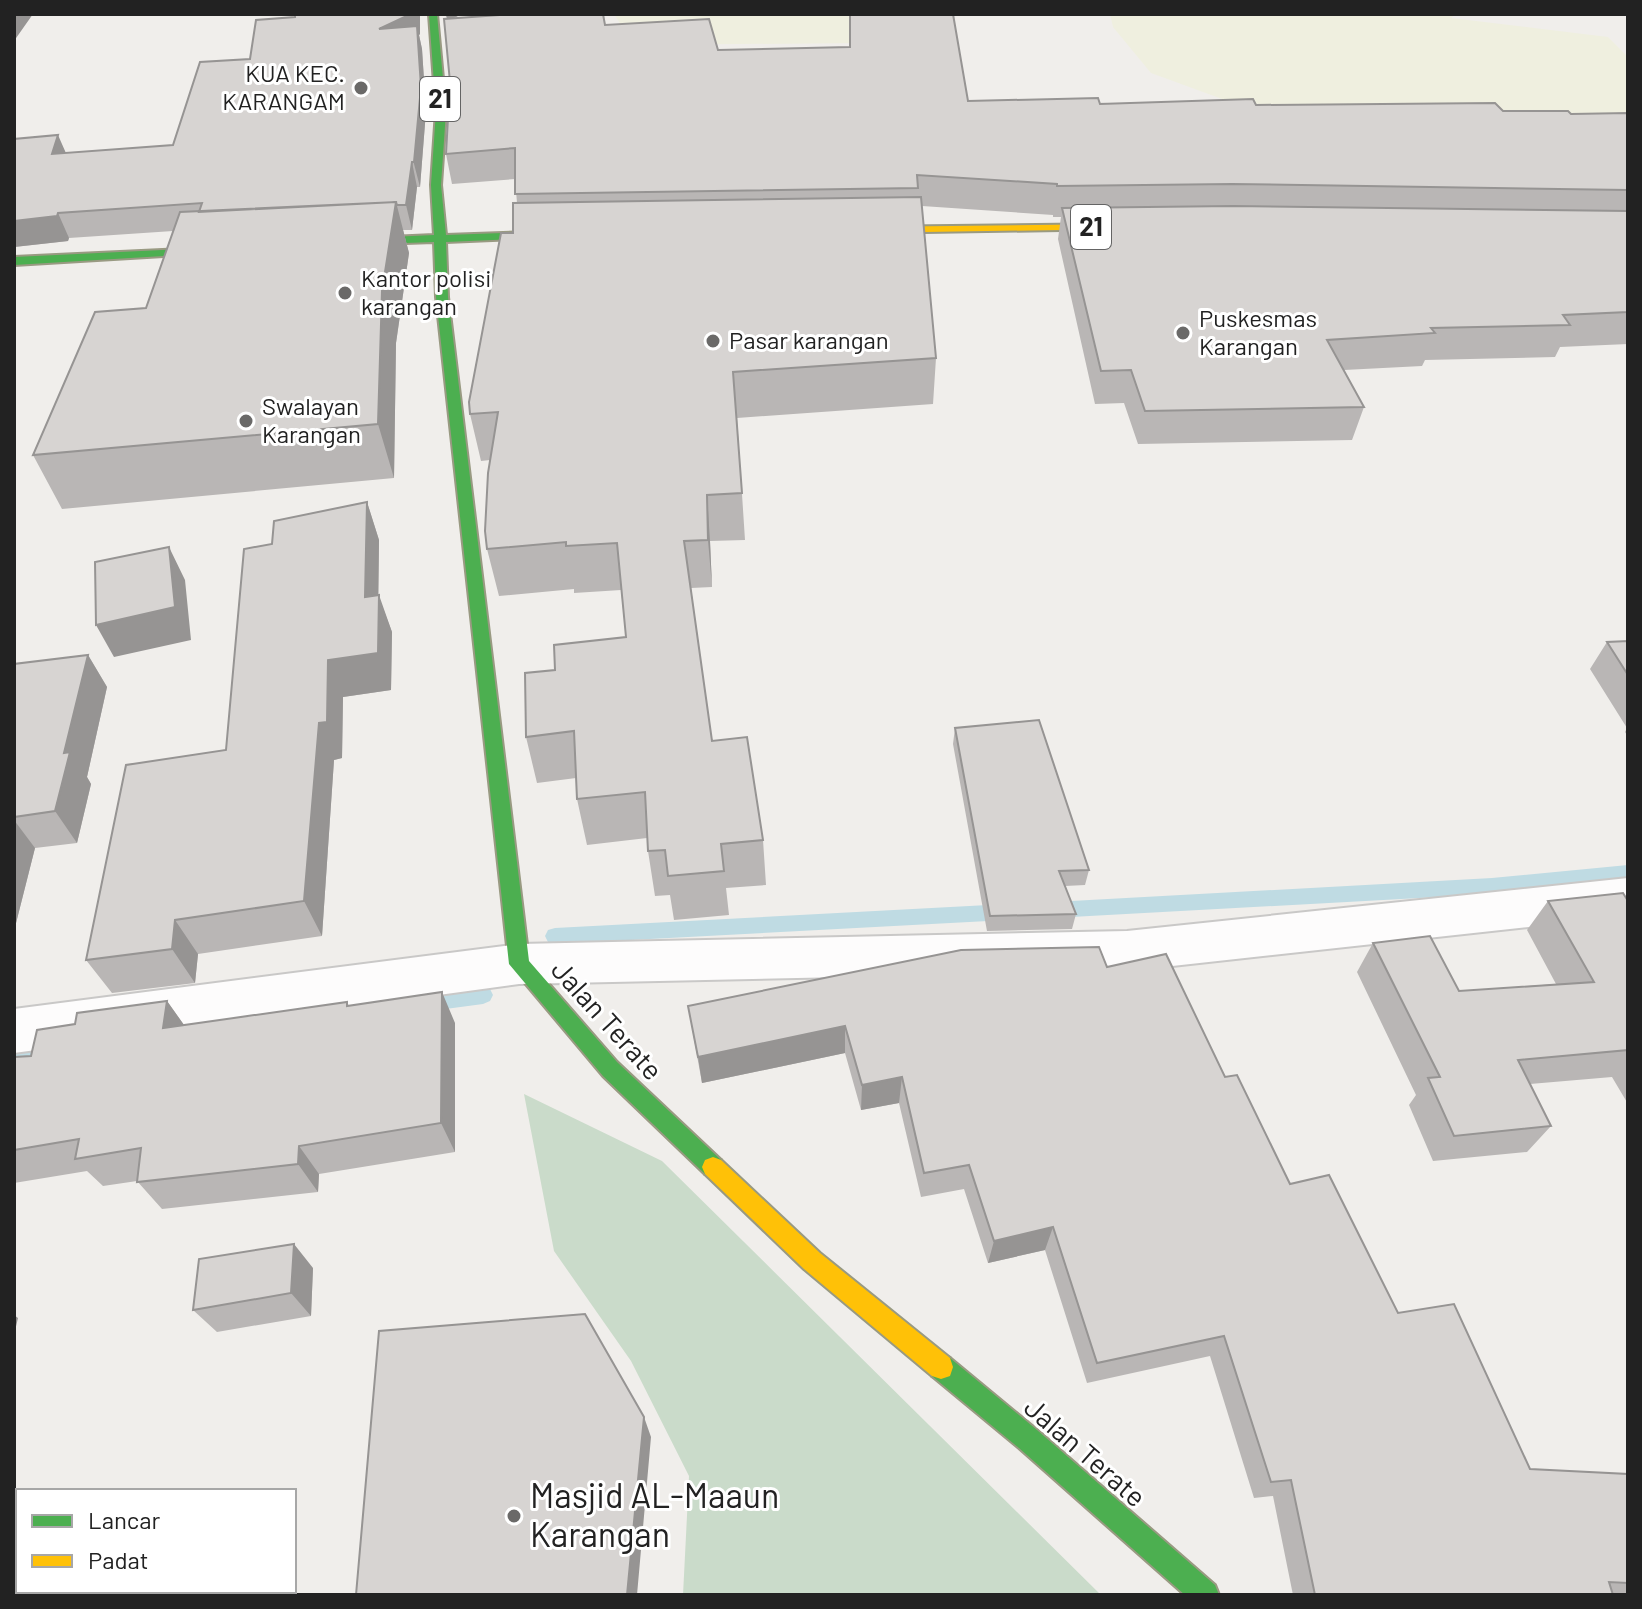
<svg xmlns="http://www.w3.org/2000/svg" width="1642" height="1609" font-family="Barlow,sans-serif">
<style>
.farmland{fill:#efefdf}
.cemetery{fill:#cadbca}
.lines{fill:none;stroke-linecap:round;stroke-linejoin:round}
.stream{fill:#bfdbe3;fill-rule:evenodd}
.street-casing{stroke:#c9c8c7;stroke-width:4}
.fast-casing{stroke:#999a82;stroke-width:4}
.slow-casing{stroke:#999a82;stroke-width:4}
.street{fill:#fdfcfc;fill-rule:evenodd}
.fast{fill:#4caf50;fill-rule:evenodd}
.slow{fill:#ffc107;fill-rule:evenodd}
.wall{fill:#b9b6b5}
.shaded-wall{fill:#969493}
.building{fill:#d7d4d2;stroke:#969493;stroke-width:2}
.poi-dot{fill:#6a6968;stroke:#fff;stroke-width:3}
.labels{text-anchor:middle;stroke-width:6;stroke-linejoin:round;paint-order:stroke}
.far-poi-label{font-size:24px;fill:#222;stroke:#fff;text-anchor:start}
.shield{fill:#fff;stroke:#646464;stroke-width:2}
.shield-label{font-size:26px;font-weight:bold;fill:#222}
.street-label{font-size:28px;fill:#222;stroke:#fff}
.near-poi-label{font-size:34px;fill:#222;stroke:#fff;text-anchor:start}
</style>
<rect width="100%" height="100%" fill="#f0eeeb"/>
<path class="farmland" d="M 614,14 L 864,14 L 863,43 L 634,45 Z
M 1110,14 L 1456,14 L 1451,18 L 1608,37 L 1628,57 L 1628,118 L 1324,122 L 1225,100 L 1151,73 L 1113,27 Z"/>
<path class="cemetery" d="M 524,1094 L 662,1161 L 1101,1595 L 683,1595 L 689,1476 L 631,1361 L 554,1251 Z"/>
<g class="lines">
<path class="stream" d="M 1628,865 L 1628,881 L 1492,894 L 1053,918 L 1046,916 L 1043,910 L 1046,904 L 1053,902 L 1492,878 Z
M 1007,904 L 1014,906 L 1017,912 L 1014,918 L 1007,920 L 555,944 L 548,942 L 545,936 L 548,930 L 555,928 Z
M 483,986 L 490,989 L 493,995 L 490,1001 L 483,1004 L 423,1012 L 416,1009 L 413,1003 L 416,997 L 423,994 Z
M 56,1041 L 63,1043 L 66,1050 L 63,1057 L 14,1064 L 14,1046 Z"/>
<g class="street-casing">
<path id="street" d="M 1628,878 L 1628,916 L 1127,971 L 519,984 L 14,1053 L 14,1009 L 519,944 L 1127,931 Z"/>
</g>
<g class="fast-casing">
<path id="fast" d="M 429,14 L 437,14 L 446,111 L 441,185 L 446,235 L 562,231 L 568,234 L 562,237 L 446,242 L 448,297 L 529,961 L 617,1062 L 721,1160 L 724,1167 L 721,1174 L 713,1177 L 705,1174 L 603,1076 L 509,964 L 436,297 L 434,242 L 347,245 L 341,242 L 347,239 L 434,235 L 431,185 L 436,111 Z
M 226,247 L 232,250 L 230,252 L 14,265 L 14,257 Z
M 941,1355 L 950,1358 L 1037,1430 L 1215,1585 L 1219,1595 L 1185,1595 L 1019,1448 L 932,1376 L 929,1367 L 932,1358 Z"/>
</g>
<g class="slow-casing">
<path id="slow" d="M 1118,224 L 1122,225 L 1122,229 L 862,233 L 856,230 L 862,227 Z
M 713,1157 L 721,1160 L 820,1253 L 950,1358 L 953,1367 L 950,1376 L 941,1379 L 932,1376 L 804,1269 L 705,1174 L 702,1167 L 705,1160 Z"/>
</g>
<use href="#street" class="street"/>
<use href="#fast" class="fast"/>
<use href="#slow" class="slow"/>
</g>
<path class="wall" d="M 295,14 L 420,14 L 420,34 L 419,35 L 422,49 L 426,111 L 420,187 L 417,187 L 412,230 L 403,230 L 409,253 L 396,343 L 394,478 L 62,509 L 33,455 L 146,308 L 173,231 L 69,238 L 68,241 L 14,247 L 14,139 L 66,153 L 173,145 L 250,59 L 295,17 Z
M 445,14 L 462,14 L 453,18 L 605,25 L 718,50 L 968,101 L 1256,105 L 1571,114 L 1628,113 L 1628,344 L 1560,347 L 1555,357 L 1425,360 L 1422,366 L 1344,370 L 1364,407 L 1352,440 L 1138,444 L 1124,403 L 1095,404 L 1058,239 L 1061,217 L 1053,217 L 1053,215 L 922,206 L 936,358 L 933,404 L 737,418 L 745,540 L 710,541 L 712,587 L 691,588 L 712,741 L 763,840 L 766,885 L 726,888 L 729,915 L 674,920 L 670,895 L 655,896 L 648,851 L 647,838 L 587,845 L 577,799 L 576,778 L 537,783 L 526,737 L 555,670 L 626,637 L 621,590 L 574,593 L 574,589 L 499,596 L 487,549 L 490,460 L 481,461 L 470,414 L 513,233 L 517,203 L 515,179 L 452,184 L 446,154 L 450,82 L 447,19 Z
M 367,502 L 379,540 L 378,595 L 392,632 L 391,690 L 343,697 L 342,758 L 334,760 L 322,936 L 198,954 L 195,983 L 112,993 L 86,960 L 226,750 L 272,544 Z
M 1628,641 L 1628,737 L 1625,732 L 1627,728 L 1590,669 L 1607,642 Z
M 88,655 L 107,687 L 87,777 L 91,784 L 77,843 L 35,848 L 14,931 L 14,664 Z
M 955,728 L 1089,870 L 1085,885 L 1065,886 L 1076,914 L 1072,929 L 987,931 L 953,744 Z
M 1548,901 L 1628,901 L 1628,1104 L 1612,1077 L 1530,1084 L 1551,1126 L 1527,1152 L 1433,1161 L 1409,1105 L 1416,1095 L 1357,972 L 1373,943 L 1459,991 L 1556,984 L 1527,930 Z
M 1107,967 L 1225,1077 L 1290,1184 L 1530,1469 L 1628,1474 L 1628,1595 L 1293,1595 L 1273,1496 L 1254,1498 L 1210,1356 L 1087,1383 L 1045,1250 L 988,1263 L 964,1189 L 921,1197 L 899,1103 L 861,1110 L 845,1053 L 702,1083 L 688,1006 Z
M 167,1001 L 184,1025 L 347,1002 L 349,1006 L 455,1023 L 455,1152 L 319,1174 L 318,1192 L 162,1209 L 137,1181 L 103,1186 L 87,1171 L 14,1183 L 14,1057 L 31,1056 L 75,1024 Z
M 313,1268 L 311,1316 L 217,1332 L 193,1310 Z"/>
<path class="shaded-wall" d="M 14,14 L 33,14 L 14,41 Z
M 411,14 L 420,14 L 420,34 L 419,35 L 422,49 L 426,111 L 420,187 L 379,29 Z
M 446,14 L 462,14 L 448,21 Z
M 58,135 L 69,160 L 52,154 Z
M 412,162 L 417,187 L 412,230 L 406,205 Z
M 396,202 L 409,253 L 396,343 L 394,478 L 378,424 L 382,291 Z
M 58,213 L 69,238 L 68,241 L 14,247 L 14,221 Z
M 707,495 L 710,541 L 712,587 L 708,540 Z
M 367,502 L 379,540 L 378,632 L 379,595 L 392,632 L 391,690 L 343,697 L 342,758 L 334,760 L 322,936 L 304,901 L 319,723 L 328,660 L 365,597 Z
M 169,547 L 185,580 L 191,640 L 114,657 L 96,625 Z
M 88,655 L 107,687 L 87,777 L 91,784 L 77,843 L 55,811 L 64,753 Z
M 14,820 L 35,848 L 14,931 Z
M 175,920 L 198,954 L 195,983 L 172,949 Z
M 442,992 L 455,1023 L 455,1152 L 441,1123 Z
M 167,1001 L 189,1032 L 163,1028 Z
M 845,1026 L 845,1053 L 702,1083 L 698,1057 Z
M 902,1077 L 899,1103 L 861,1110 L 862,1085 Z
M 299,1146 L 319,1174 L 318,1192 L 298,1164 Z
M 1053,1227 L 1045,1250 L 988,1263 L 994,1241 Z
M 294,1244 L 313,1268 L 311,1316 L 291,1293 Z
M 14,1315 L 18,1318 L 14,1335 Z
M 644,1417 L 651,1437 L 637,1595 L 627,1595 Z"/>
<path class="building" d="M 295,14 L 411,14 L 379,29 L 417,26 L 421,87 L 414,162 L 412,162 L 406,205 L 397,205 L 396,202 L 199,212 L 202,203 L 58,213 L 57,216 L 14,221 L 14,139 L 58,135 L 52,154 L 173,145 L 200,62 L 250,59 L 256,20 L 295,17 Z
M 512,14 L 603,14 L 605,25 L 709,19 L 718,50 L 850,47 L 850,14 L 953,14 L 968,101 L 1098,98 L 1100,104 L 1253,99 L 1256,105 L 1495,103 L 1503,111 L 1568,111 L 1571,114 L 1628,113 L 1628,190 L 1232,184 L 1057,186 L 1057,184 L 917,175 L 918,188 L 515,194 L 515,148 L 446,154 L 450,82 L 444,19 Z
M 921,197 L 936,358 L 733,372 L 742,493 L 707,495 L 708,540 L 684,541 L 712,741 L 747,737 L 763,840 L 721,844 L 724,871 L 668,876 L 665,850 L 648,851 L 645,792 L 577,799 L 574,731 L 526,737 L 525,673 L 555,670 L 554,645 L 626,637 L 617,543 L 566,546 L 566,542 L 487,549 L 485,531 L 488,473 L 498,412 L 470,414 L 469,402 L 501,233 L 513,233 L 513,203 Z
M 396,202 L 382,291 L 378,424 L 33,455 L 95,312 L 146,308 L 180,212 Z
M 1233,206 L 1628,211 L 1628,312 L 1563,315 L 1570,325 L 1431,328 L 1435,333 L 1327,340 L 1364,407 L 1145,411 L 1131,370 L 1101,371 L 1062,208 Z
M 367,502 L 365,597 L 379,595 L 378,653 L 328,660 L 327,722 L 319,723 L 304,901 L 175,920 L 172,949 L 86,960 L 126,765 L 226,750 L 244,549 L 272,544 L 274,521 Z
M 169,547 L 175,607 L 96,625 L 95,562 Z
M 1628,641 L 1628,675 L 1607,642 Z
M 88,655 L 64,753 L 70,752 L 55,811 L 14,817 L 14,664 Z
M 1039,720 L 1089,870 L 1059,871 L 1076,914 L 990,916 L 955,728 Z
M 1623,893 L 1628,901 L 1628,1050 L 1518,1060 L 1551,1126 L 1454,1136 L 1428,1078 L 1440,1077 L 1373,943 L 1430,936 L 1459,991 L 1594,982 L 1548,901 Z
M 1099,947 L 1107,967 L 1166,954 L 1225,1077 L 1237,1075 L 1290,1184 L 1329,1175 L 1398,1313 L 1454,1304 L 1530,1469 L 1628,1474 L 1628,1583 L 1609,1582 L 1613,1595 L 1315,1595 L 1291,1480 L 1271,1482 L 1224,1336 L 1097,1363 L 1053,1227 L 994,1241 L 969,1165 L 924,1173 L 902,1077 L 862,1085 L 845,1026 L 698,1057 L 688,1006 L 961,950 Z
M 442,992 L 441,1123 L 299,1146 L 298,1164 L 137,1182 L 141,1148 L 75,1159 L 79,1139 L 14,1150 L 14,1057 L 31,1056 L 37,1030 L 75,1024 L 77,1013 L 167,1001 L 163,1028 L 347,1002 L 347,1006 Z
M 294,1244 L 291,1293 L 193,1310 L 199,1259 Z
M 585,1314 L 644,1417 L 627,1595 L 356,1595 L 379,1331 Z"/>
<g class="poi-dot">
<circle cx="361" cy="88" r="8"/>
<circle cx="345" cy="293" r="8"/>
<circle cx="1183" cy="333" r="8"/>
<circle cx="713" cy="341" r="8"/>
<circle cx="246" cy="421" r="8"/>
<circle cx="514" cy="1516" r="8"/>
</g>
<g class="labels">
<g class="far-poi-label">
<text x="345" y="82" text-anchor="end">KUA KEC.<tspan x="345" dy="28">KARANGAM</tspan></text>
<text x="361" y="287">Kantor polisi<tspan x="361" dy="28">karangan</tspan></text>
<text x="1199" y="327">Puskesmas<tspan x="1199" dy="28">Karangan</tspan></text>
<text x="729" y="349">Pasar karangan</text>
<text x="262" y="415">Swalayan<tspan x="262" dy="28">Karangan</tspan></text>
</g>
<g class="shield">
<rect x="420" y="77" width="40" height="44" rx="6"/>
<rect x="1071" y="205" width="40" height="44" rx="6"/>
</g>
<g class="shield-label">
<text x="440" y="108">21</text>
<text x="1091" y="236">21</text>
</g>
<g class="street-label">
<text transform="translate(607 1020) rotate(48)" y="10">Jalan Terate</text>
<text transform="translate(1085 1452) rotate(41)" y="10">Jalan Terate</text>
</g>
<g class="near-poi-label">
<text x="530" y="1508">Masjid AL-Maaun<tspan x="530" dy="39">Karangan</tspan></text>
</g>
</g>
<rect width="1642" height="1609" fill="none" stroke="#222222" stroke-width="32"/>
<rect x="16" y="1489" width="280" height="104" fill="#ffffff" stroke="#a7a7a7" stroke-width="2"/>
<rect x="32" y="1515" width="40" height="12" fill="#4caf50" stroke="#a7a7a7" stroke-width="2"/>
<text x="88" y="1529" font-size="24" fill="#222222">Lancar</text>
<rect x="32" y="1555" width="40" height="12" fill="#ffc107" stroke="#a7a7a7" stroke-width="2"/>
<text x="88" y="1569" font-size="24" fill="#222222">Padat</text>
</svg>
